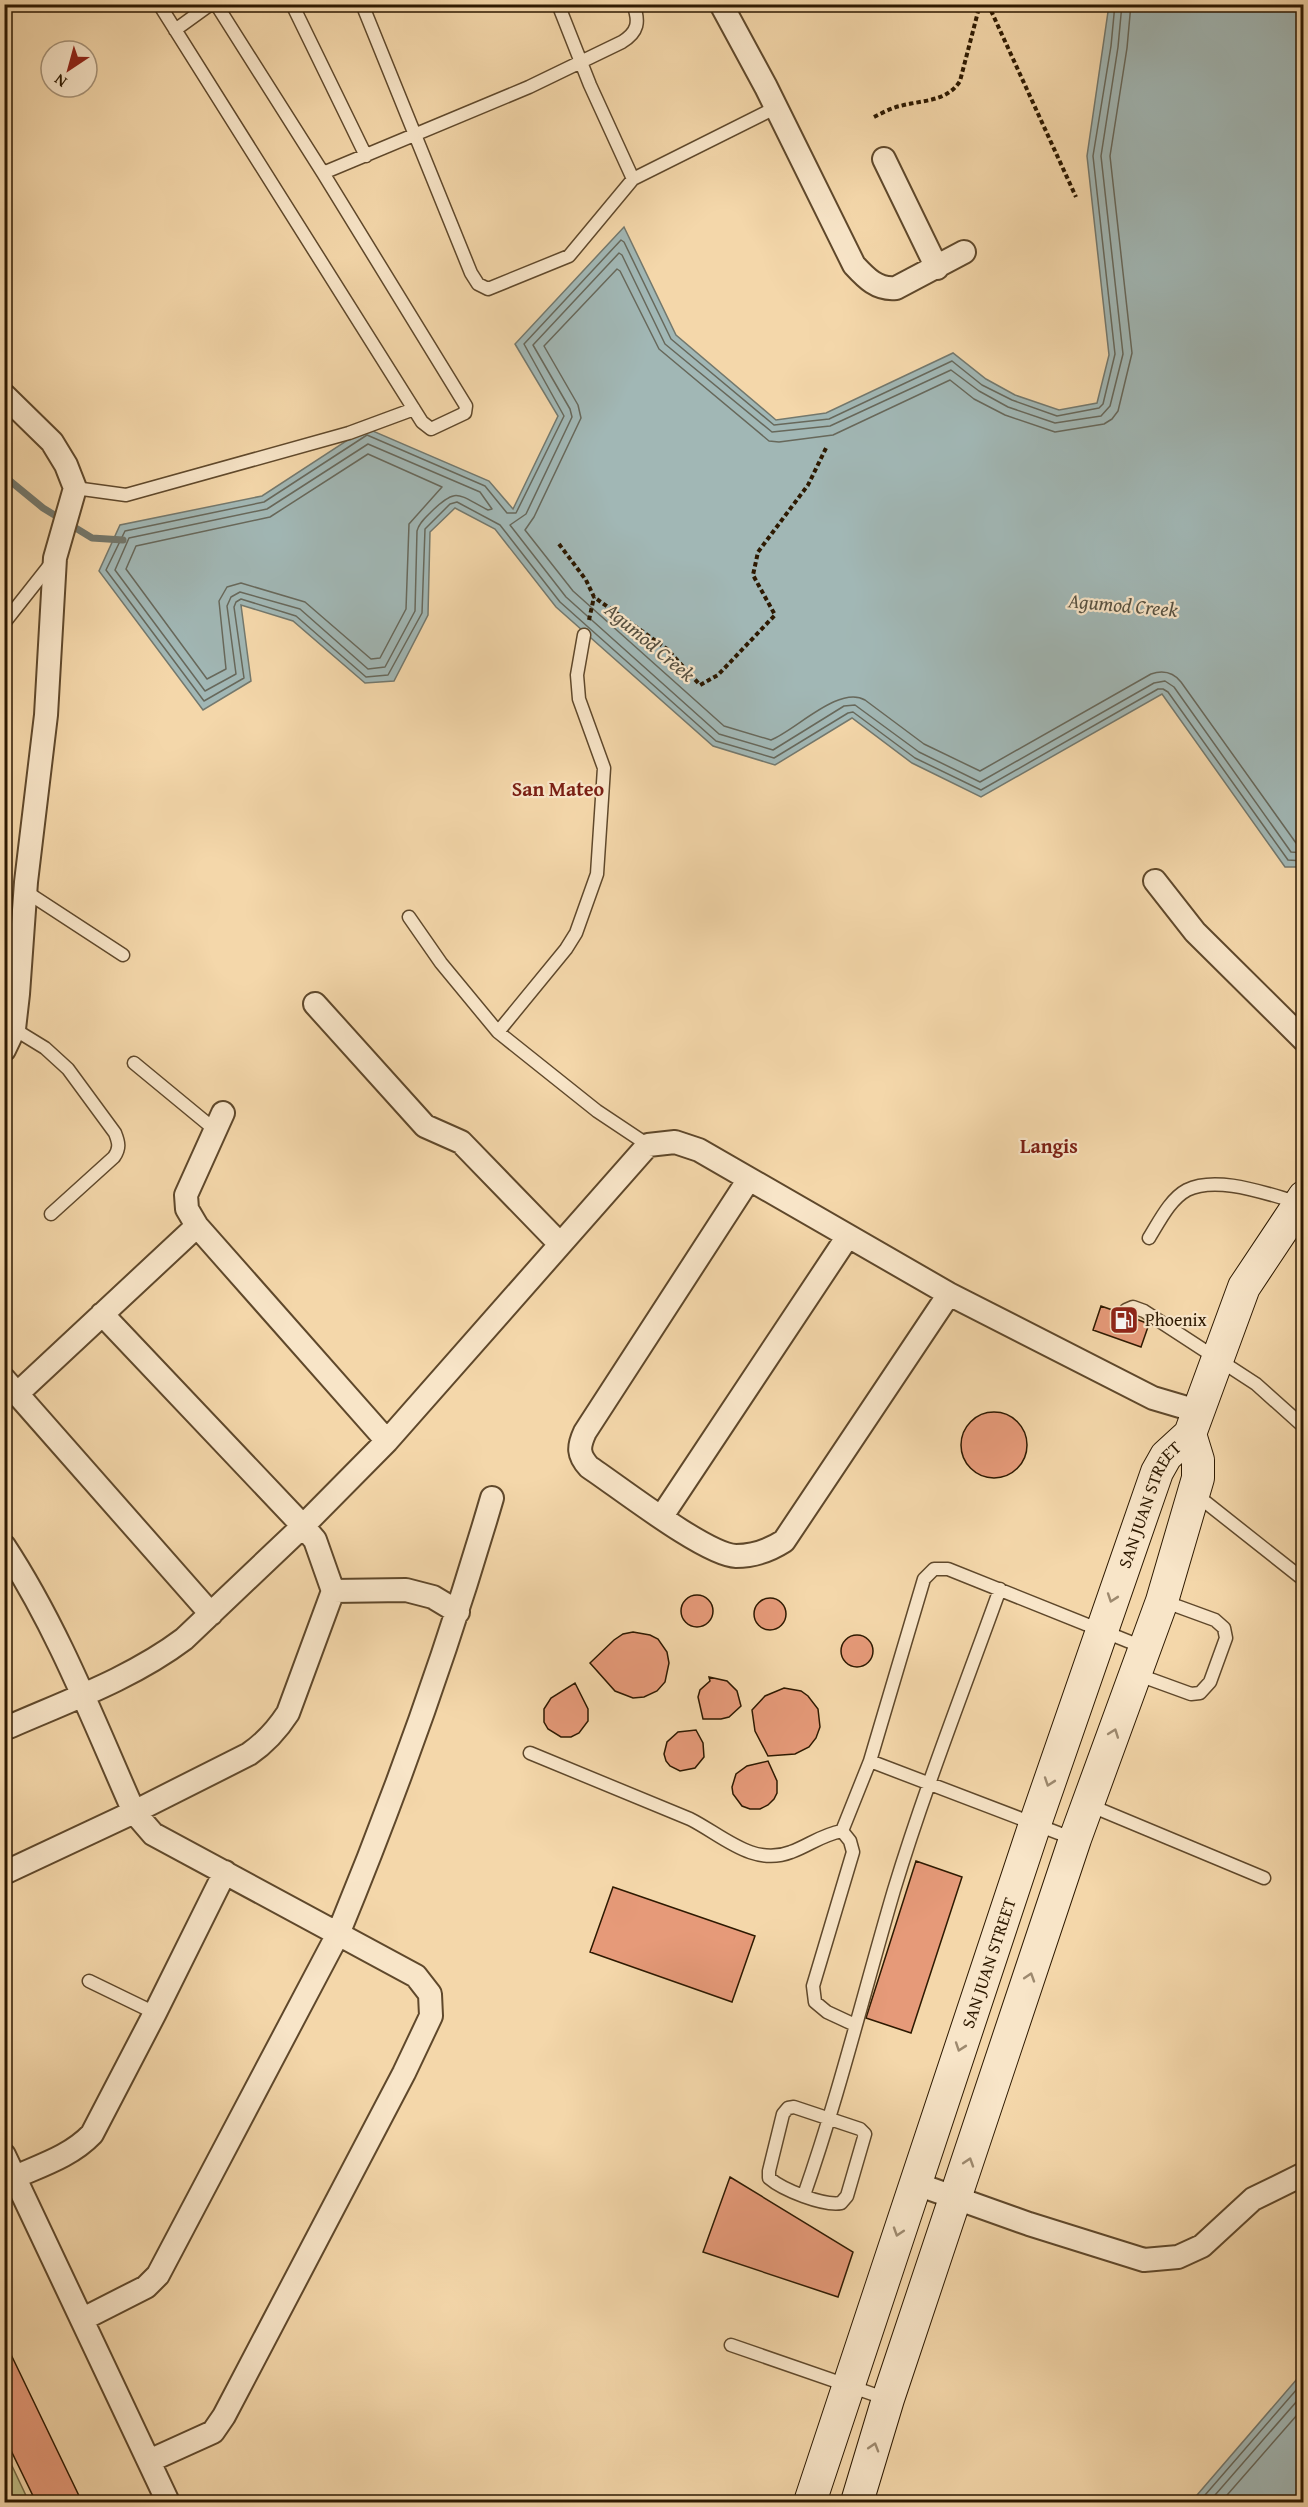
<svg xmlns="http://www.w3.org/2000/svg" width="1308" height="2507" font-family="'Gentium Book Plus',serif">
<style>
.green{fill:#bfbd86;stroke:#766b44;stroke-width:1.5}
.water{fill:#a1b7b5;stroke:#73786d;stroke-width:1.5}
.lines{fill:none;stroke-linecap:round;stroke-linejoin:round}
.shore{stroke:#67685b;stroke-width:1.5}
.stream{stroke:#73786d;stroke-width:7}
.building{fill:#e69a79;stroke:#2d1901;stroke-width:1.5}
.service-casing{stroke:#5f482b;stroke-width:15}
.minor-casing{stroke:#5f482b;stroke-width:26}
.secondary-casing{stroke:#2d1901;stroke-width:34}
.path{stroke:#2d1901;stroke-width:4;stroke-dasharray:4.5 3;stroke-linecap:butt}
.service{stroke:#f8e5c8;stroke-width:12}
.minor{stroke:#f8e5c8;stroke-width:22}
.secondary{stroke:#f8e5c8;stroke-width:32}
.oneway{stroke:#9d896e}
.labels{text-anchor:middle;stroke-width:4.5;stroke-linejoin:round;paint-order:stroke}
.poi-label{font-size:18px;fill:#2d1901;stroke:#f8e5c8;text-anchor:start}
.street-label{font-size:18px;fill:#2d1901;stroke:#f8e5c8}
.water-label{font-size:20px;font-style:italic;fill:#565040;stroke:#f8e5c8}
.neighbourhood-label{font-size:20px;font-weight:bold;fill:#7a1f14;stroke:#f8e5c8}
</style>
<rect width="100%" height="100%" fill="#f4d7aa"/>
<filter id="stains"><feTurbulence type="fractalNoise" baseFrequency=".00333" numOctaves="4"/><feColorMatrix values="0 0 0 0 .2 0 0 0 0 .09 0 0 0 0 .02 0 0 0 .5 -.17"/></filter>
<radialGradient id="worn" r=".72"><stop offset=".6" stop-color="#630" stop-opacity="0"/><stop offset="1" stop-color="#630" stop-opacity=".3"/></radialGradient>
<path class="green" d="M 4,2451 L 5,2451 L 29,2502 L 5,2502 Z"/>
<path class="water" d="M 1109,5 L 1303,5 L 1303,867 L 1285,867 L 1162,694 L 981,797 L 912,763 L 852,718 L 775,765 L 713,746 L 556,607 L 495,529 L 455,508 L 430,532 L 428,615 L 394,681 L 365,683 L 293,621 L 241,605 L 251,681 L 203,710 L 99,571 L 120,525 L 262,496 L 366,428 L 489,481 L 513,509 L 558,416 L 515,344 L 624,227 L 676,335 L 776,420 L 826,413 L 953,353 L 986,379 L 1015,395 L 1059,410 L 1097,403 L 1109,355 L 1087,156 Z
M 1303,2372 L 1303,2502 L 1191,2502 Z"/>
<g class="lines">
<path class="shore" d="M 1115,4 L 1111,46 L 1093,156 L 1115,354 L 1103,404 L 1099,408 L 1057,416 L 1012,400 L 982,385 L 952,361 L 829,419 L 774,425 L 671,339 L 624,242 L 621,240 L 524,344 L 564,416 L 516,513 L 507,513 L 485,486 L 367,435 L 264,502 L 125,531 L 106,570 L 204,701 L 244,678 L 234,607 L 236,602 L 241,599 L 296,616 L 366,677 L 388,675 L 422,613 L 425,529 L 450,504 L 457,502 L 500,525 L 560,602 L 716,741 L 774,758 L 848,713 L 853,712 L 915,758 L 981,790 L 1158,689 L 1163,689 L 1168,692 L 1288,860 L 1304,861
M 1122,4 L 1118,47 L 1101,156 L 1123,354 L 1110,406 L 1101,416 L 1055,423 L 1008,407 L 979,391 L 951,370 L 830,426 L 772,432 L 665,344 L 622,255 L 619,253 L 533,345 L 570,409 L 572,417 L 526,514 L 510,525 L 566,597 L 719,734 L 773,750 L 844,706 L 855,705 L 919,752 L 980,782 L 1154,683 L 1165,681 L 1174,687 L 1291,852 L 1304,853
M 1131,4 L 1127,48 L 1110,156 L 1132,353 L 1118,411 L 1112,419 L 1104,424 L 1055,432 L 1005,415 L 974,399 L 950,380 L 833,435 L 779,442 L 769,441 L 659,349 L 620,271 L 617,269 L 544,346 L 578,405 L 581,418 L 534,517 L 525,530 L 573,591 L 724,726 L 771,740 C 796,730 839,685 865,700 L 924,744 L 980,771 L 1151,674 C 1163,670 1173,672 1181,682 L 1296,843 L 1304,844
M 368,444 L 480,492 L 492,509 L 488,510 C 458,495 457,486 431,512 C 425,518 419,523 417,531 L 415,611 L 385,667 L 368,669 L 300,609 L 240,592 L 231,597 L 227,606 L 236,674 L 205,691 L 115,570 L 129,538 L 267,509 Z
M 368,454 L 442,487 L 409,524 L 406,609 L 380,658 L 371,659 L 305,602 L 241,583 L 227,587 L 219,601 L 226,669 L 207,679 L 126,569 L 136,546 L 270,517 Z
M 1199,2502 L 1304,2381
M 1209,2502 L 1304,2393
M 1221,2502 L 1304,2407"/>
<path class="stream" d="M 4,476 L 43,508 L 92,538 L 123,540"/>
</g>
<path class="building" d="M 1101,1306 L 1118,1312 L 1124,1318 L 1131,1317 L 1149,1324 L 1141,1347 L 1093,1330 Z
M961 1445a33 33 0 1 1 66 0a33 33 0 1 1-66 0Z
M681 1611a16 16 0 1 1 32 0a16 16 0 1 1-32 0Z
M754 1614a16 16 0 1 1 32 0a16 16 0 1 1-32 0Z
M 633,1632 L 650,1635 L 658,1639 L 667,1652 L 669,1663 L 665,1682 L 657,1691 L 644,1697 L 633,1698 L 615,1691 L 590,1663 L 614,1640 L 623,1634 Z
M841 1651a16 16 0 1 1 32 0a16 16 0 1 1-32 0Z
M 709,1677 L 727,1681 L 737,1691 L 741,1706 L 729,1717 L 721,1719 L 703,1719 L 698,1697 L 700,1690 L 710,1681 Z
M 575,1683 L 588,1709 L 588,1721 L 579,1733 L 571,1737 L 561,1737 L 548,1729 L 544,1722 L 544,1709 L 551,1698 Z
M 784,1688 L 801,1691 L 808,1696 L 818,1709 L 820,1727 L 816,1738 L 809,1747 L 795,1754 L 768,1756 L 755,1731 L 752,1710 L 765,1696 Z
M 696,1730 L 703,1743 L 704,1757 L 695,1768 L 680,1771 L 670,1766 L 666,1761 L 664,1754 L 667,1742 L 678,1732 Z
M 768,1761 L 777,1781 L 777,1793 L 774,1799 L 768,1805 L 760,1809 L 750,1809 L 742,1806 L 733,1794 L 732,1787 L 736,1774 L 747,1766 Z
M 916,1861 L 962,1877 L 911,2033 L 866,2018 Z
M 613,1887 L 755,1936 L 732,2002 L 590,1952 Z
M 730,2177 L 853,2252 L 838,2297 L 703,2252 Z
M 4,2340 L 82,2502 L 36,2502 L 4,2436 Z"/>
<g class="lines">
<g class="service-casing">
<path id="service" d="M 159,4 L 422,422 L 431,429 L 465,413 L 466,406 L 323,173 L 216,4
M 292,4 L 366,156
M 362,4 L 471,273 L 478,284 L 488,289 L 569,256 L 633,179 L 777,107
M 558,4 L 590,85 L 633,179
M 175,30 L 211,4
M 323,173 L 529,87 L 622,42 C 638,32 640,22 633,4
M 75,488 L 126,495 L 349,433 L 414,409
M 4,623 L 53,561
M 25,891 L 123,955
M 409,917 L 441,963 L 498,1032 L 597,1111 L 648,1145
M 14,1029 L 45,1048 L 68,1069 L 115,1133 C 119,1143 120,1148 114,1157 L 51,1214
M 498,1032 L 566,949 L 576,933 L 597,874 L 604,768 L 579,699 L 577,675 L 584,635
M 134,1063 L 214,1129
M 1149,1238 C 1159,1222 1170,1199 1187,1190 C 1217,1175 1267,1194 1297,1202
M 1126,1310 L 1133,1307 L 1144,1311 L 1256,1384 L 1304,1427
M 1194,1493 L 1304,1580
M 1136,1674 L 1191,1694 L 1200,1693 L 1210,1682 L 1226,1638 L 1224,1628 L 1215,1620 L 1163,1601
M 530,1753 L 690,1819 C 722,1835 753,1867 791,1852 C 810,1845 821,1835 842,1831
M 870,1761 L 924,1579 L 934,1569 L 948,1569 L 1145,1648
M 1089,1805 L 1264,1878
M 89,1981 L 155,2013
M 855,2025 L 827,2012 L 815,2002 L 813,1986 L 853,1852 L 850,1841 L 842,1831 L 870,1761 L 1074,1839
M 794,2107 L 860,2129 L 865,2134 L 847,2196 L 841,2203 C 823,2206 783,2190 769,2178 L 769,2171 L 783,2114 L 788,2108 Z
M 804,2195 C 839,2095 864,1992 894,1890 C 925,1788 964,1689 1000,1589
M 731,2345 L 887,2399"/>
</g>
<g class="minor-casing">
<path id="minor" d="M 721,4 L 766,87 L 854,265 C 866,278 877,290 896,288 L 964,252
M 884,159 L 937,268
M 4,395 L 52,442 L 66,465 L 75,488 L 55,558 L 46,715 L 26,882 L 18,994 L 14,1029 L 4,1050
M 1155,881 L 1195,932 L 1304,1040
M 315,1004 L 425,1126 L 461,1142 L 560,1244
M 223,1113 L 186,1195 L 187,1209 L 197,1226 L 387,1441
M 749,1179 L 585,1432 C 578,1447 578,1455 589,1467 C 619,1487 706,1555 736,1556 C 753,1556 770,1550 784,1541 L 949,1294
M 4,1379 L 211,1614
M 18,1393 L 197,1226
M 662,1516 L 848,1236
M 4,1546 C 58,1628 94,1722 134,1812 L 153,1834 L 416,1976 L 430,1994 L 431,2016 L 404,2073 L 224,2416 L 213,2432 L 149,2461
M 333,1591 L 406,1590 L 433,1597 L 458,1612
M 4,1729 C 65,1702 131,1679 184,1639 L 303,1526 L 387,1441 L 648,1145 L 675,1142 L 699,1150 L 949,1294 L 1153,1398 L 1197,1411
M 4,1873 L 134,1812 L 249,1754 C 265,1743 277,1730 288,1713 L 333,1591 L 315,1540 L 303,1526 L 102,1314
M 4,2155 L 168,2502
M 15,2177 C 42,2165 71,2156 92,2134 L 155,2013 L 225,1872
M 914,2183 L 1029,2224 L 1144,2260 L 1178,2257 L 1202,2246 L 1253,2199 L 1304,2174
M 83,2319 L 146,2287 L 158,2275 L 338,1934 C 397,1791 449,1645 492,1498"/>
</g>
<g class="secondary-casing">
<g id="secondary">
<path id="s1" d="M 810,2502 L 1035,1824 L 1157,1472 L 1166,1456 L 1190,1434 L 1244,1287 L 1304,1197"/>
<path d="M 857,2502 L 888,2399 L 1075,1839 L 1162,1601 L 1198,1478 L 1198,1460 L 1190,1434"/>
</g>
</g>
<path class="path" d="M 988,4 L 1076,197
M 874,117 C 882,113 891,108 900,106 C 922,100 947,102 960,81 L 980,4
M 559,544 L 586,580 L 594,597 L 667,649 L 700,685 L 718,675 L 775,615 L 753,575 L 758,552 L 808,485 L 826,448
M 589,620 L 594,597"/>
<use href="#service" class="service"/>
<use href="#minor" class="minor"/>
<use href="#secondary" class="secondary"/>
</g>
<defs><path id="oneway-chevron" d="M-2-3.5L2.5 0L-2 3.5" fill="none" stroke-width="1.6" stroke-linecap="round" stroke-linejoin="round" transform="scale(1.5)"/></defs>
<g class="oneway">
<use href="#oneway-chevron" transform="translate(1112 1598) rotate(109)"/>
<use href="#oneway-chevron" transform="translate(1114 1733) rotate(-70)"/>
<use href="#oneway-chevron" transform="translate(1049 1782) rotate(109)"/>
<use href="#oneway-chevron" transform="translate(1030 1977) rotate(-72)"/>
<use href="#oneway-chevron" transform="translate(960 2047) rotate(109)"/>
<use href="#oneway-chevron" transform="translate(969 2162) rotate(-72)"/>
<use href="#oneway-chevron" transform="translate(898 2232) rotate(108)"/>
<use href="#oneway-chevron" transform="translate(874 2447) rotate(-73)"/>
</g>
<defs>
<g id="fuel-square" transform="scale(1.5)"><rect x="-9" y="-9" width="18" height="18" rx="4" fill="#8f2418" stroke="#f8e5c8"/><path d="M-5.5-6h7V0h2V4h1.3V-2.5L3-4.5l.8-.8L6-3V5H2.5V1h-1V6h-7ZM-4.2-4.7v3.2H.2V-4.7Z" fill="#fff"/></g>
</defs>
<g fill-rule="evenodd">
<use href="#fuel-square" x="1124" y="1320"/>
</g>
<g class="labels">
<g class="poi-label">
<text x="1145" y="1326">Phoenix</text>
</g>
<g class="street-label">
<text dy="6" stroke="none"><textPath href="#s1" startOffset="1054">SAN JUAN STREET</textPath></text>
<text dy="6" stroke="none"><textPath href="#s1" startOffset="568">SAN JUAN STREET</textPath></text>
</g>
<g class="water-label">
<text transform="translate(1123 605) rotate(5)" y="7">Agumod Creek</text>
<text transform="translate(650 642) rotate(40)" y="7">Agumod Creek</text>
</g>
<g class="neighbourhood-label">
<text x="558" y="796">San Mateo</text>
<text x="1049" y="1153">Langis</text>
</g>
</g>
<rect width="1308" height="2507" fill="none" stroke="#f4d7aa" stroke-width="24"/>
<rect x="6" y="6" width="1296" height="2495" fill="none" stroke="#2d1901" stroke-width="3"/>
<rect x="12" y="12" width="1284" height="2483" fill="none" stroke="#2d1901" stroke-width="1.5"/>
<g transform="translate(69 69) rotate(216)"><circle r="28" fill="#f8e5c8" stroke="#a79378" stroke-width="1.5"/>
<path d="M0-4.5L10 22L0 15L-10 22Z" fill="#8f2418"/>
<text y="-9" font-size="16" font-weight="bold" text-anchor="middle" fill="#2d1901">N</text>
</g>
<rect width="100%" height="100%" filter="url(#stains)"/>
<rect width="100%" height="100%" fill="url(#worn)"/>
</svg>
